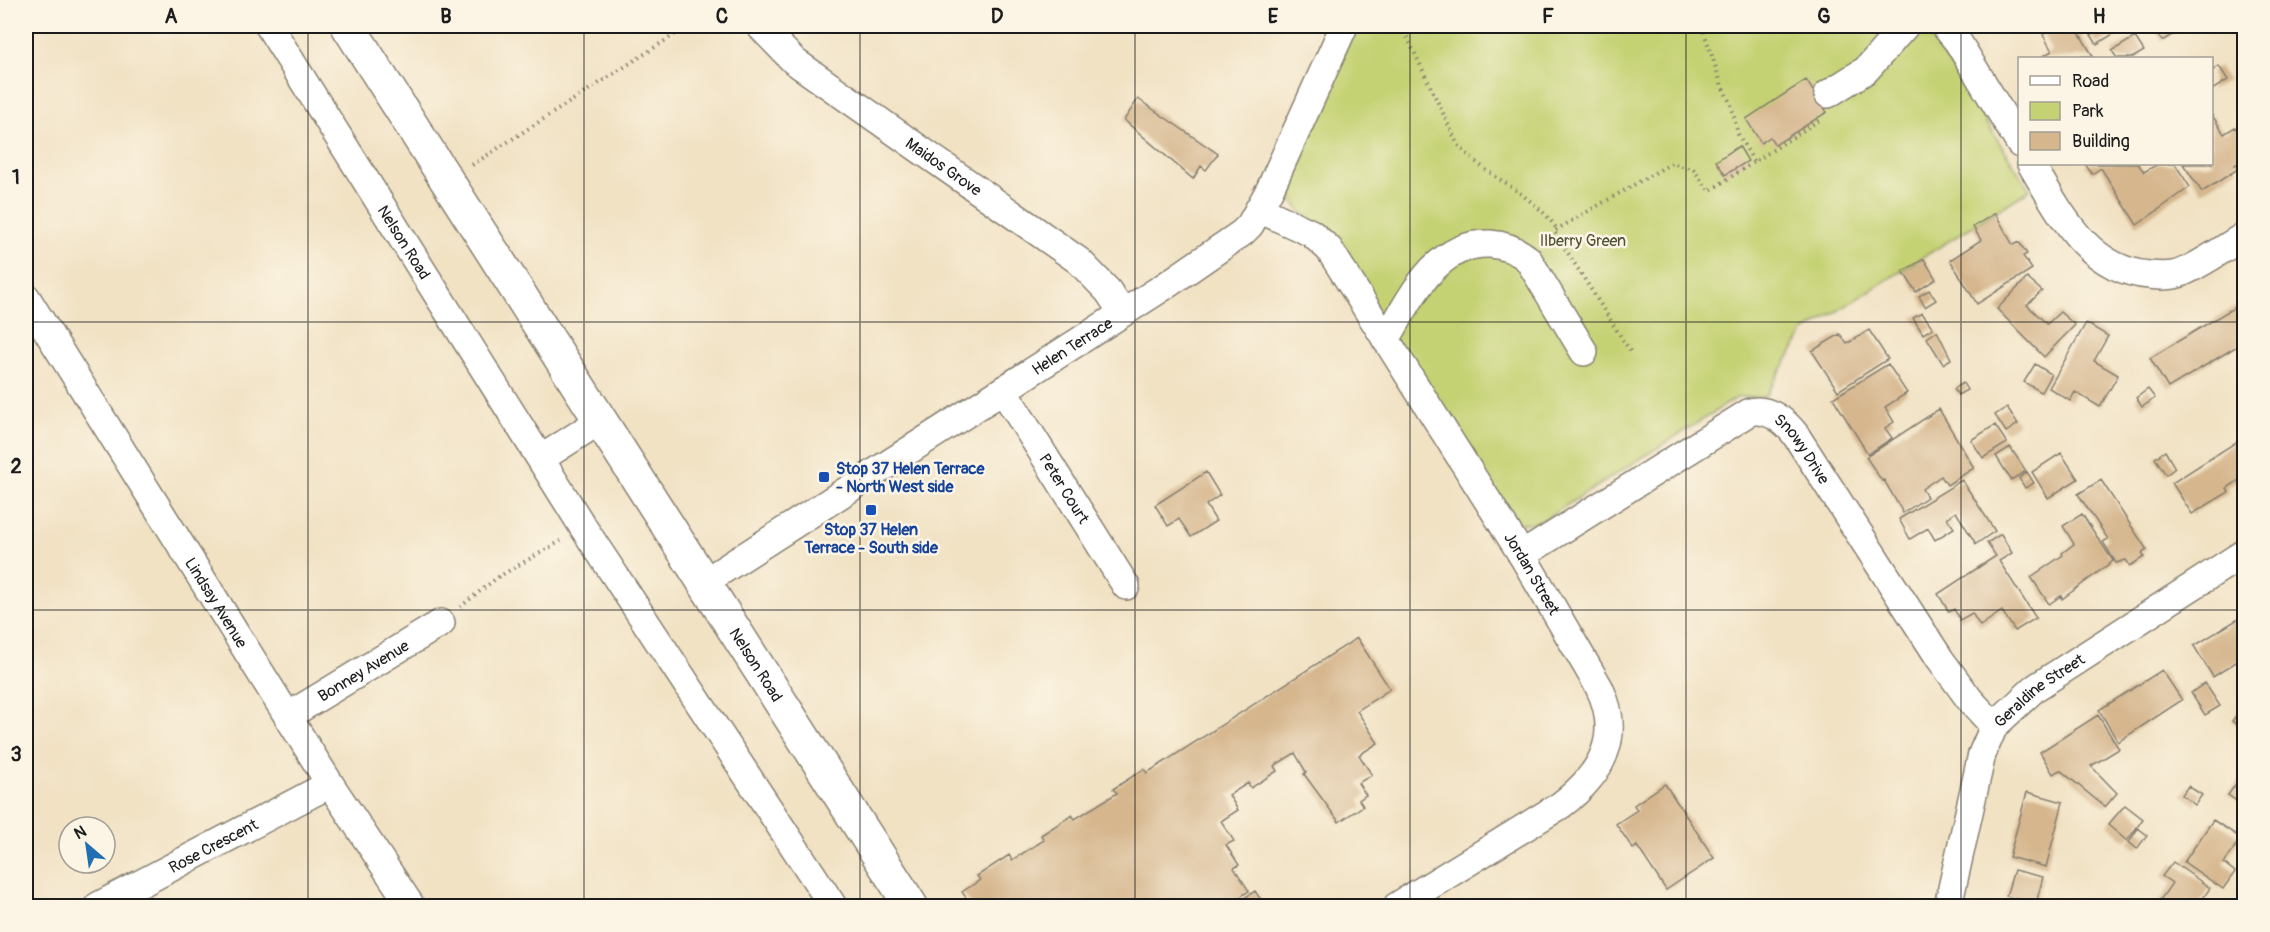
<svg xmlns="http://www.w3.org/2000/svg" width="2270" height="932" font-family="Pangolin,sans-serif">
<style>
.green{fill:#c5d273;stroke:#707748;stroke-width:1.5}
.building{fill:#d5b68d}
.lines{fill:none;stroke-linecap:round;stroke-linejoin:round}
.minor-casing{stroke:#867f70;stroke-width:30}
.major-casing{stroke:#867f70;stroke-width:36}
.path{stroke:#867f70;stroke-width:4;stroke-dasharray:1.5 4.5;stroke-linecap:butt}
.minor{stroke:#fff;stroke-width:27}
.major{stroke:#fff;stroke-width:33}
.grid{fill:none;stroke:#1c1c1c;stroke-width:1.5;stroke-opacity:0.55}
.transit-dot{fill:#1a4fb4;stroke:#fcf5e5;stroke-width:2}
.labels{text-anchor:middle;stroke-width:5;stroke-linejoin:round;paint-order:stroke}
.street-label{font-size:16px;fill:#1c1c1c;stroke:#fcf5e5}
.park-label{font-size:16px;fill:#4f5336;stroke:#fcf5e5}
.transit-label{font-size:16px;font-weight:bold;fill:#164399;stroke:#fcf5e5;text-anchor:start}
.neatline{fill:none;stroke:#1c1c1c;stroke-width:2}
.grid-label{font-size:20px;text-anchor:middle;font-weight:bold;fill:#1c1c1c}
</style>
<rect width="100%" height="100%" fill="#fcf5e5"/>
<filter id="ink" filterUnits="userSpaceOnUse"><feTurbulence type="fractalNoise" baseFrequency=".0167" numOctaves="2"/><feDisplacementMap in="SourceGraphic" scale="12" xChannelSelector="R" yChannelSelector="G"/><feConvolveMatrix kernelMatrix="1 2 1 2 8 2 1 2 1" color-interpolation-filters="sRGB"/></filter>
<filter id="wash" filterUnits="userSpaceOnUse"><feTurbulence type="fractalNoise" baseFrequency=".008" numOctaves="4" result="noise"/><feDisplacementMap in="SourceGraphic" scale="24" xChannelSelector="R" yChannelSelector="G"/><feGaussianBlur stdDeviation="1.35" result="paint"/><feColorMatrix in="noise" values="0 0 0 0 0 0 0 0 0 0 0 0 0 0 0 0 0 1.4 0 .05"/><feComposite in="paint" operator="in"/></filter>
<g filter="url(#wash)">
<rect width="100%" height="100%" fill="#f1e2c4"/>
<path class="green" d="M 1354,26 L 1917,26 L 1934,41 L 2030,190 L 1804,332 L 1765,397 L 1738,397 L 1548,517 C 1535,523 1526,527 1513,521 L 1321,228 C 1302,214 1287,204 1289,178 Z"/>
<g id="blocks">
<path class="building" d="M 2053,26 L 2075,26 L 2093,56 L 2040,58 L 2052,51 L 2043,35 L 2054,27 Z
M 2085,26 L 2126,26 L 2097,44 Z
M 2151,26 L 2187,26 L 2162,41 Z
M 2135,37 L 2144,51 L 2132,58 L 2117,58 L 2112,51 Z
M 2219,66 L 2228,80 L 2212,90 L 2212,71 Z
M 1806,80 L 1827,112 L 1775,145 L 1770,137 L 1761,143 L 1746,119 Z
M 1138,99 L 1218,154 L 1206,170 L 1201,166 L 1193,179 L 1124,120 Z
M 2212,115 L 2224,134 L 2235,127 L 2240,135 L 2244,132 L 2244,159 L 2235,165 L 2238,169 L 2202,192 L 2183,164 L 2212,164 Z
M 1739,146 L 1748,161 L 1725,175 L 1716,161 Z
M 2085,164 L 2138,164 L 2144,172 L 2158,164 L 2175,164 L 2190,187 L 2137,225 L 2101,168 L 2092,174 Z
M 1995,213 L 2013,245 L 2019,242 L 2027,254 L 2023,256 L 2032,269 L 1977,304 L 1950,260 L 1981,240 L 1973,227 Z
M 1924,259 L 1936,279 L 1916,292 L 1903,271 Z
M 2027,278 L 2042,291 L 2027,305 L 2047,324 L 2060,312 L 2075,325 L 2044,357 L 1997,309 Z
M 1929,290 L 1936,300 L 1925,307 L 1919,296 Z
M 2235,307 L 2244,324 L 2244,342 L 2168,388 L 2150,358 Z
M 1922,313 L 1933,328 L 1923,334 L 1913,318 Z
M 2086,323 L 2108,336 L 2094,361 L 2118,375 L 2100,407 L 2075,392 L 2070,401 L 2049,388 Z
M 1869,330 L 1888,359 L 1838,391 L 1812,351 L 1840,334 L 1847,344 Z
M 1937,331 L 1951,359 L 1943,364 L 1927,338 Z
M 1888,364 L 1907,393 L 1885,407 L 1894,422 L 1885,428 L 1892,438 L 1868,454 L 1833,398 Z
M 2035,364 L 2051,374 L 2041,392 L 2024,382 Z
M 1963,383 L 1967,390 L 1958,395 L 1954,389 Z
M 2148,389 L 2155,398 L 2142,407 L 2136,398 Z
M 2007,407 L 2018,424 L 2006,432 L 1995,415 Z
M 1939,409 L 1974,468 L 1947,485 L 1941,476 L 1922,489 L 1927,497 L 1903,513 L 1884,480 L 1882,481 L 1866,457 Z
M 1995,425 L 2007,443 L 1983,458 L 1971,440 Z
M 2244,437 L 2244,477 L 2227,488 L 2229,492 L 2192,514 L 2172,483 Z
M 2010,447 L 2026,471 L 2011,480 L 1996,456 Z
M 2165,451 L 2175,468 L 2166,475 L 2155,458 Z
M 2061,453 L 2078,479 L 2048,498 L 2032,472 Z
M 1206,472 L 1220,495 L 1206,505 L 1216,521 L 1191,537 L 1179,519 L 1168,526 L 1155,505 Z
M 2027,472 L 2034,483 L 2025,488 L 2019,478 Z
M 1962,480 L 1995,531 L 1976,544 L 1956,512 L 1947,518 L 1954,528 L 1935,540 L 1928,528 L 1910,539 L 1899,519 Z
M 2101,480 L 2147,550 L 2142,553 L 2144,557 L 2130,566 L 2126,560 L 2116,563 L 2103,542 L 2108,539 L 2078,494 Z
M 2082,514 L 2113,561 L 2062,599 L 2061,596 L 2049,604 L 2031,577 L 2063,555 L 2062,553 L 2074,544 L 2063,526 Z
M 2001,534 L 2012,553 L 1999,561 L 2036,618 L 2015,631 L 2002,611 L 1980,626 L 1972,613 L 1960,620 L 1954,609 L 1949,612 L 1938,594 L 1996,556 L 1987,543 Z
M 2243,616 L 2244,657 L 2213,677 L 2194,646 Z
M 1357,638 L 1390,689 L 1357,711 L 1378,743 L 1359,755 L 1372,775 L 1358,783 L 1366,795 L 1359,800 L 1363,806 L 1339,822 L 1304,774 L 1306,772 L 1295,753 L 1274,766 L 1277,771 L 1251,788 L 1248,783 L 1229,795 L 1238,810 L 1221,821 L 1234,841 L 1226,845 L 1239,865 L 1234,868 L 1249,891 L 1226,906 L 972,906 L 962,892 L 980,880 L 977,876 L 1009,855 L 1012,860 L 1044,840 L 1041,835 L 1072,815 L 1075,819 L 1117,793 L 1113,789 L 1144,769 L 1147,773 Z
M 2162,670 L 2182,700 L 2118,742 L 2099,710 Z
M 2205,683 L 2220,706 L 2205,715 L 2191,693 Z
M 2243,706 L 2244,707 L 2244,730 L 2232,721 Z
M 2098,715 L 2119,749 L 2091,766 L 2117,793 L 2105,807 L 2060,770 L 2053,774 L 2040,752 Z
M 2244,772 L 2244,806 L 2228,795 Z
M 1665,784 L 1714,858 L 1666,890 L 1637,846 L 1633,849 L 1616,824 L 1637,810 L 1634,805 Z
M 2188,786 L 2202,795 L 2195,805 L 2182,795 Z
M 2027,792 L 2063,802 L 2046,867 L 2009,857 Z
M 2125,805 L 2143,819 L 2127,841 L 2108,825 Z
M 2213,820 L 2241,838 L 2224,863 L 2235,872 L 2223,889 L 2184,862 Z
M 2138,828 L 2147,835 L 2137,849 L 2129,842 Z
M 2173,862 L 2210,888 L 2198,906 L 2156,906 L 2172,883 L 2162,876 Z
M 2014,870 L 2043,877 L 2036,904 L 2006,896 Z
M 1255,891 L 1265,906 L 1232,906 Z
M 2006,901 L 2025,906 L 2004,906 Z"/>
</g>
</g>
<g filter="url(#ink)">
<use href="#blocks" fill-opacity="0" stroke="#867f70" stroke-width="1.5"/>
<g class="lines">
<g class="minor-casing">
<g id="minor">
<path id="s1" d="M 269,26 L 583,527 L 833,906"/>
<path id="s2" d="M 760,26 L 794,61 L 1079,261 L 1108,291 L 1122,312"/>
<path d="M 1945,26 L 1958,42 L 2020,144"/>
<path d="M 1828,94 L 1866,70 L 1905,26"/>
<path d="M 2031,164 C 2060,212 2087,270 2149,275 C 2160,276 2171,277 2181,273 C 2203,264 2224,248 2244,236"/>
<path id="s3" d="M 1259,209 L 1311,233 L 1329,249 L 1522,555 L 1599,687 C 1623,736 1602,774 1561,805 L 1397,906"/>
<path id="s4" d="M 26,297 L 330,784 L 411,906"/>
<path d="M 1386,340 C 1410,300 1435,242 1490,244 C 1504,245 1517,250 1528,259 L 1584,352"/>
<path id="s5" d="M 1003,390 L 1126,586"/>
<path d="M 542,458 L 601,420"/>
<path id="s6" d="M 1522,555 L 1750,412 C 1767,407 1785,421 1795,434 L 1940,659 L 1970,700 L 1994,726"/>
<path id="s7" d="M 706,581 L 1168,284 L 1242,233 L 1250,225 L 1270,189 L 1344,26"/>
<path id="s8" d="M 288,716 L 441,623"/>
<path id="s9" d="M 98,906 L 330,784"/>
<path id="s10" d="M 1948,906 L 1982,754 L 1994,726 L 2035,688 L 2244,553"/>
</g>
</g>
<g class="major-casing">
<g id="major">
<path id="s11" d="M 348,26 L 911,906"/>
</g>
</g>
<path class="path" d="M 1402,26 L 1457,143 C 1484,177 1531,191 1557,229
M 1702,26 L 1722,86 L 1731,104 L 1738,134 L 1754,162
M 472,165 L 688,26
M 1630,351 L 1554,231 L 1672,163 L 1694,170 L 1709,191 L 1821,119
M 460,607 L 498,577 L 561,541"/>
<use href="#minor" class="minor"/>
<use href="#major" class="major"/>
</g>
</g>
<path class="grid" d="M 308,26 L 308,906M 584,26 L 584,906M 860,26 L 860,906M 1135,26 L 1135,906M 1410,26 L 1410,906M 1686,26 L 1686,906M 1961,26 L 1961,906M 26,322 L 2244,322M 26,610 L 2244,610"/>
<g class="transit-dot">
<rect x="818" y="471" width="12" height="12" rx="3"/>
<rect x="865" y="504" width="12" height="12" rx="3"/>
</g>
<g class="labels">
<g class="street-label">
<text dy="6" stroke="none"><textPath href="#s2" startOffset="232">Maidos Grove</textPath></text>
<text dy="6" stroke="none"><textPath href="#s1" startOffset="255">Nelson Road</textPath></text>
<text dy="6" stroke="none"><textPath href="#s7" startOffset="435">Helen Terrace</textPath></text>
<text dy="6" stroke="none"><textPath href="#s6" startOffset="338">Snowy Drive</textPath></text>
<text dy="6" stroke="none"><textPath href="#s5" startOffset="116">Peter Court</textPath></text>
<text dy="6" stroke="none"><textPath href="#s3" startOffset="464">Jordan Street</textPath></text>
<text dy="6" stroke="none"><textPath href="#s4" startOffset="360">Lindsay Avenue</textPath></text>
<text dy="6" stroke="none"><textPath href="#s11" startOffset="758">Nelson Road</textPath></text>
<text dy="6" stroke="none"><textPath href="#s8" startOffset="88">Bonney Avenue</textPath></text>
<text dy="6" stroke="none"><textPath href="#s10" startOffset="244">Geraldine Street</textPath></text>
<text dy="6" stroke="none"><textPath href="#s9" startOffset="130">Rose Crescent</textPath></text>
</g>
<g class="park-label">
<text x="1583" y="246">Ilberry Green</text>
</g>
<g class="transit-label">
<text x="836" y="474">Stop 37 Helen Terrace<tspan x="836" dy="18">- North West side</tspan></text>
<text x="871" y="535" text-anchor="middle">Stop 37 Helen<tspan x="871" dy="18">Terrace - South side</tspan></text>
</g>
</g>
<rect width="2270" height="932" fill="none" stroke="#fcf5e5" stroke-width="66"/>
<rect x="2018" y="57" width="195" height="108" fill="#fcf5e5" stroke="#a29e95" stroke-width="1.5"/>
<rect x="2030" y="76" width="30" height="9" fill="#ffffff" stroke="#a29e95" stroke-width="1.5"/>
<text x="2072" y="87" font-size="18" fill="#1c1c1c">Road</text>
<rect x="2030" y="102" width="30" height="18" fill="#c5d273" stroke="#a29e95" stroke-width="1.5"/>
<text x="2072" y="117" font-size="18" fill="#1c1c1c">Park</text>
<rect x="2030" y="132" width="30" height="18" fill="#d5b68d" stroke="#a29e95" stroke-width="1.5"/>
<text x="2072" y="147" font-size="18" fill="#1c1c1c">Building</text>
<g transform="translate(87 845) rotate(331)"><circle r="28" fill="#fcf5e5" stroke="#a29e95" stroke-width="1.5"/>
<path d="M0-4.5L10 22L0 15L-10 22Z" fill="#1f6fb2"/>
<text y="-9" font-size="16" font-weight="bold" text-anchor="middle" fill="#1c1c1c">N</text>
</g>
<rect x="33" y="33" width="2204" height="866" class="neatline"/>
<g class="grid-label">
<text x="171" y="23">A</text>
<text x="446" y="23">B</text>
<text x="722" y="23">C</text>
<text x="997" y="23">D</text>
<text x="1273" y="23">E</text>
<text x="1548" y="23">F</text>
<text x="1824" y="23">G</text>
<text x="2099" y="23">H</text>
<text x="16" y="184">1</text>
<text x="16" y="473">2</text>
<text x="16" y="761">3</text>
</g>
</svg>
